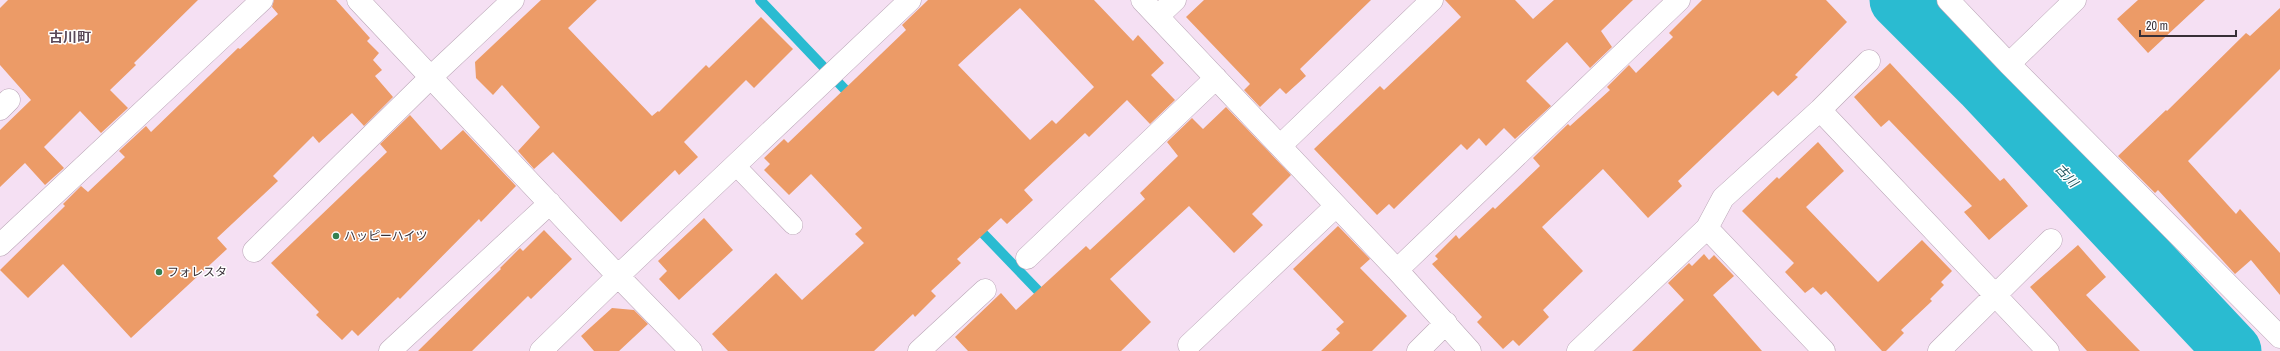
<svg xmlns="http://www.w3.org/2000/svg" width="2280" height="351" font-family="'Archivo Narrow','Noto Sans JP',sans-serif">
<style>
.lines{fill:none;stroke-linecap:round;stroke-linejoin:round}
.stream{stroke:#2abbd1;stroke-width:10}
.river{stroke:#2abbd1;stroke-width:57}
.building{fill:#ec9b67;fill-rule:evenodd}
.service-casing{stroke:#baa6b7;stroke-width:20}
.minor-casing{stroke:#baa6b7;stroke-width:23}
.service{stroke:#fff;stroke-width:19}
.minor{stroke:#fff;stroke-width:22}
.poi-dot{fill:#348150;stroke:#fff;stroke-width:1.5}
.labels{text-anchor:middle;stroke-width:3;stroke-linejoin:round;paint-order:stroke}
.poi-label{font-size:12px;fill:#372f36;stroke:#fff;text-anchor:start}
.water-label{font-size:13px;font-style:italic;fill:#19525b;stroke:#fff}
.quarter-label{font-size:14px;font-weight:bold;fill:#5a4959;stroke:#fff}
</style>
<rect width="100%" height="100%" fill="#f5e0f3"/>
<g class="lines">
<path class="stream" d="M 760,0 L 853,98
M 975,225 L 1047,300"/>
<path class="river" d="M 1898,0 L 1982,84 L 2233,351"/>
</g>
<path class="building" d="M 8,0 L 198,0 L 134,63 L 136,65 L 110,90 L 128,108 L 101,133 L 80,111 L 44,147 L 64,168 L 45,185 L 25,163 L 0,187 L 0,130 L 31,100 L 0,65 L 0,8 Z
M 274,0 L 336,0 L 370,38 L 367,41 L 379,53 L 373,60 L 382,70 L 375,76 L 393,97 L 364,126 L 352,113 L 319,143 L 313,136 L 273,176 L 278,181 L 217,238 L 227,249 L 131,338 L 63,264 L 28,298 L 0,270 L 65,206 L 63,204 L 81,186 L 88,192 L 125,157 L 119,151 L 146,126 L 151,132 L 238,48 L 240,49 L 278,14 L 272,7 Z
M 541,0 L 597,0 L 568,28 L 652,116 L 658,111 L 659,112 L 706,65 L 709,68 L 761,17 L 793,49 L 754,88 L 746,80 L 684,142 L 698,157 L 679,175 L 675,170 L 621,222 L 553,152 L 534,169 L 518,151 L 540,127 L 502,85 L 493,95 L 476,78 L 475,62 Z
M 928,0 L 1094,0 L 1133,41 L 1138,35 L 1164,63 L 1151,75 L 1175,100 L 1150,124 L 1127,100 L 1089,137 L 1085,133 L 1024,190 L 1033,200 L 1007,224 L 1001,218 L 957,259 L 961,263 L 931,291 L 936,296 L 915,317 L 913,314 L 874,351 L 728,351 L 712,334 L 776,273 L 802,300 L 864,243 L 855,234 L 862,228 L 811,174 L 789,195 L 764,170 L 770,164 L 764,158 L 784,139 L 788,143 L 856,78 L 906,30 L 902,25 ZM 1020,8 L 1094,87 L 1056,124 L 1052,120 L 1030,140 L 958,65 Z
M 1204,0 L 1371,0 L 1300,69 L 1306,76 L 1286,94 L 1280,88 L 1260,107 L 1244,90 L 1250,84 L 1186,17 Z
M 1445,0 L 1515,0 L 1533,19 L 1554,0 L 1633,0 L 1601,31 L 1612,47 L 1590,68 L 1567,42 L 1526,81 L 1551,106 L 1515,139 L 1504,128 L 1486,146 L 1479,138 L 1467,150 L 1461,144 L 1394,209 L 1389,204 L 1377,215 L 1314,149 L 1380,86 L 1384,90 L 1461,17 Z
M 1702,0 L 1826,0 L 1847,22 L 1795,75 L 1798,77 L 1778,96 L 1773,91 L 1678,181 L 1682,186 L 1648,218 L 1603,169 L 1542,227 L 1583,271 L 1543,310 L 1549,317 L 1519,346 L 1513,340 L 1503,349 L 1477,322 L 1482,317 L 1432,264 L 1438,259 L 1435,256 L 1456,235 L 1459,239 L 1493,207 L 1495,209 L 1540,166 L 1533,158 L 1568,124 L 1570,126 L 1610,90 L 1607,87 L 1629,65 L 1636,73 L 1673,37 L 1669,33 Z
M 2138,0 L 2205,0 L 2148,53 L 2117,19 Z
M 2280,8 L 2280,69 L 2188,161 L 2236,214 L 2240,209 L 2280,253 L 2280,295 L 2251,260 L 2235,274 L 2158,190 L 2155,193 L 2118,156 L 2166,110 L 2167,111 L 2246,33 L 2250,36 Z
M 1890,63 L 2000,181 L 2004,178 L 2028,206 L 1989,240 L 1964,212 L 1972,206 L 1889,120 L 1881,127 L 1854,97 Z
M 1226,107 L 1291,175 L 1252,214 L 1263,225 L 1234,253 L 1189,206 L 1110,279 L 1151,322 L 1121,351 L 968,351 L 955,337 L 1001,293 L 1016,310 L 1086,246 L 1090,250 L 1145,199 L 1140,193 L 1178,156 L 1167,142 L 1192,118 L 1203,129 Z
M 410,115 L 441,150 L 463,130 L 516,186 L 481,222 L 479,219 L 400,299 L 398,297 L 358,336 L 352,330 L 342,340 L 316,315 L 319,312 L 271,263 L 387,152 L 380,144 Z
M 1818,142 L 1844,171 L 1806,207 L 1878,282 L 1922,240 L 1952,271 L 1941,282 L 1944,285 L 1930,299 L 1932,301 L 1901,330 L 1904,333 L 1886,351 L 1882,351 L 1826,291 L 1821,295 L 1813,287 L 1805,293 L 1785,272 L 1794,263 L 1742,211 L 1777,177 L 1779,179 Z
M 704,218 L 733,250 L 679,300 L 659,279 L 667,271 L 658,261 Z
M 1338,226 L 1370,259 L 1360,268 L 1407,316 L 1372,351 L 1321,351 L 1340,333 L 1336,329 L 1344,322 L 1293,269 Z
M 544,230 L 572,259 L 531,299 L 528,296 L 472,351 L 418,351 L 501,269 L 500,268 L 520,248 L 523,251 Z
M 2078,245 L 2106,277 L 2086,295 L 2140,351 L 2087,351 L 2030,287 Z
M 1704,254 L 1709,260 L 1714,255 L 1734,276 L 1713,295 L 1762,351 L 1632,351 L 1684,300 L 1668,283 L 1689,263 L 1692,266 Z
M 612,308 L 634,310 L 648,324 L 619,351 L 594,351 L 581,336 Z"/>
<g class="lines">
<g class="service-casing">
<path id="service" d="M 736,166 L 793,225"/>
</g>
<g class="minor-casing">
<path id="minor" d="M 358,0 L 618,276 L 691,351
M 1142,0 L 1397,270 L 1470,351
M 1948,0 L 2009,64 L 2075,0
M 1158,16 L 1175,0
M 2009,64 L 2280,337
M 0,109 L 9,100
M 1820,110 L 2048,351
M 1280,146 L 1432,0
M 1707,228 L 1824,351
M 0,245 L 262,0
M 254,251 L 431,77 L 513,0
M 1027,258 L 1216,78
M 1397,270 L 1679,0
M 1189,345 L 1336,206
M 390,351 L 550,203
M 541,351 L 618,276 L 910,0
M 919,351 L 985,290
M 1418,351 L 1446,323
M 1578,351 L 1707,228 L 1723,198 L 1820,110 L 1869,61
M 1939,351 L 2051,240"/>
</g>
<use href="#service" class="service"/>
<use href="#minor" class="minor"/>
</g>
<g class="poi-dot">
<circle cx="336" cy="236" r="4"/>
<circle cx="159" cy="272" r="4"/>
</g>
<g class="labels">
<g class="poi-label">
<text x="344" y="240">ハッピーハイツ</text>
<text x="167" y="276">フォレスタ</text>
</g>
<g class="water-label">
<text transform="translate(2067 175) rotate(47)" y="5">古川</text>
</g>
<g class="quarter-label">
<text x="70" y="42">古川町</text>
</g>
</g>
<path d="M2140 30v6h96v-6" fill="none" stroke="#372f36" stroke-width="2"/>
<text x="2146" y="30" font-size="12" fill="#372f36" stroke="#ffffff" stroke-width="3" paint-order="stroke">20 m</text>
</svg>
